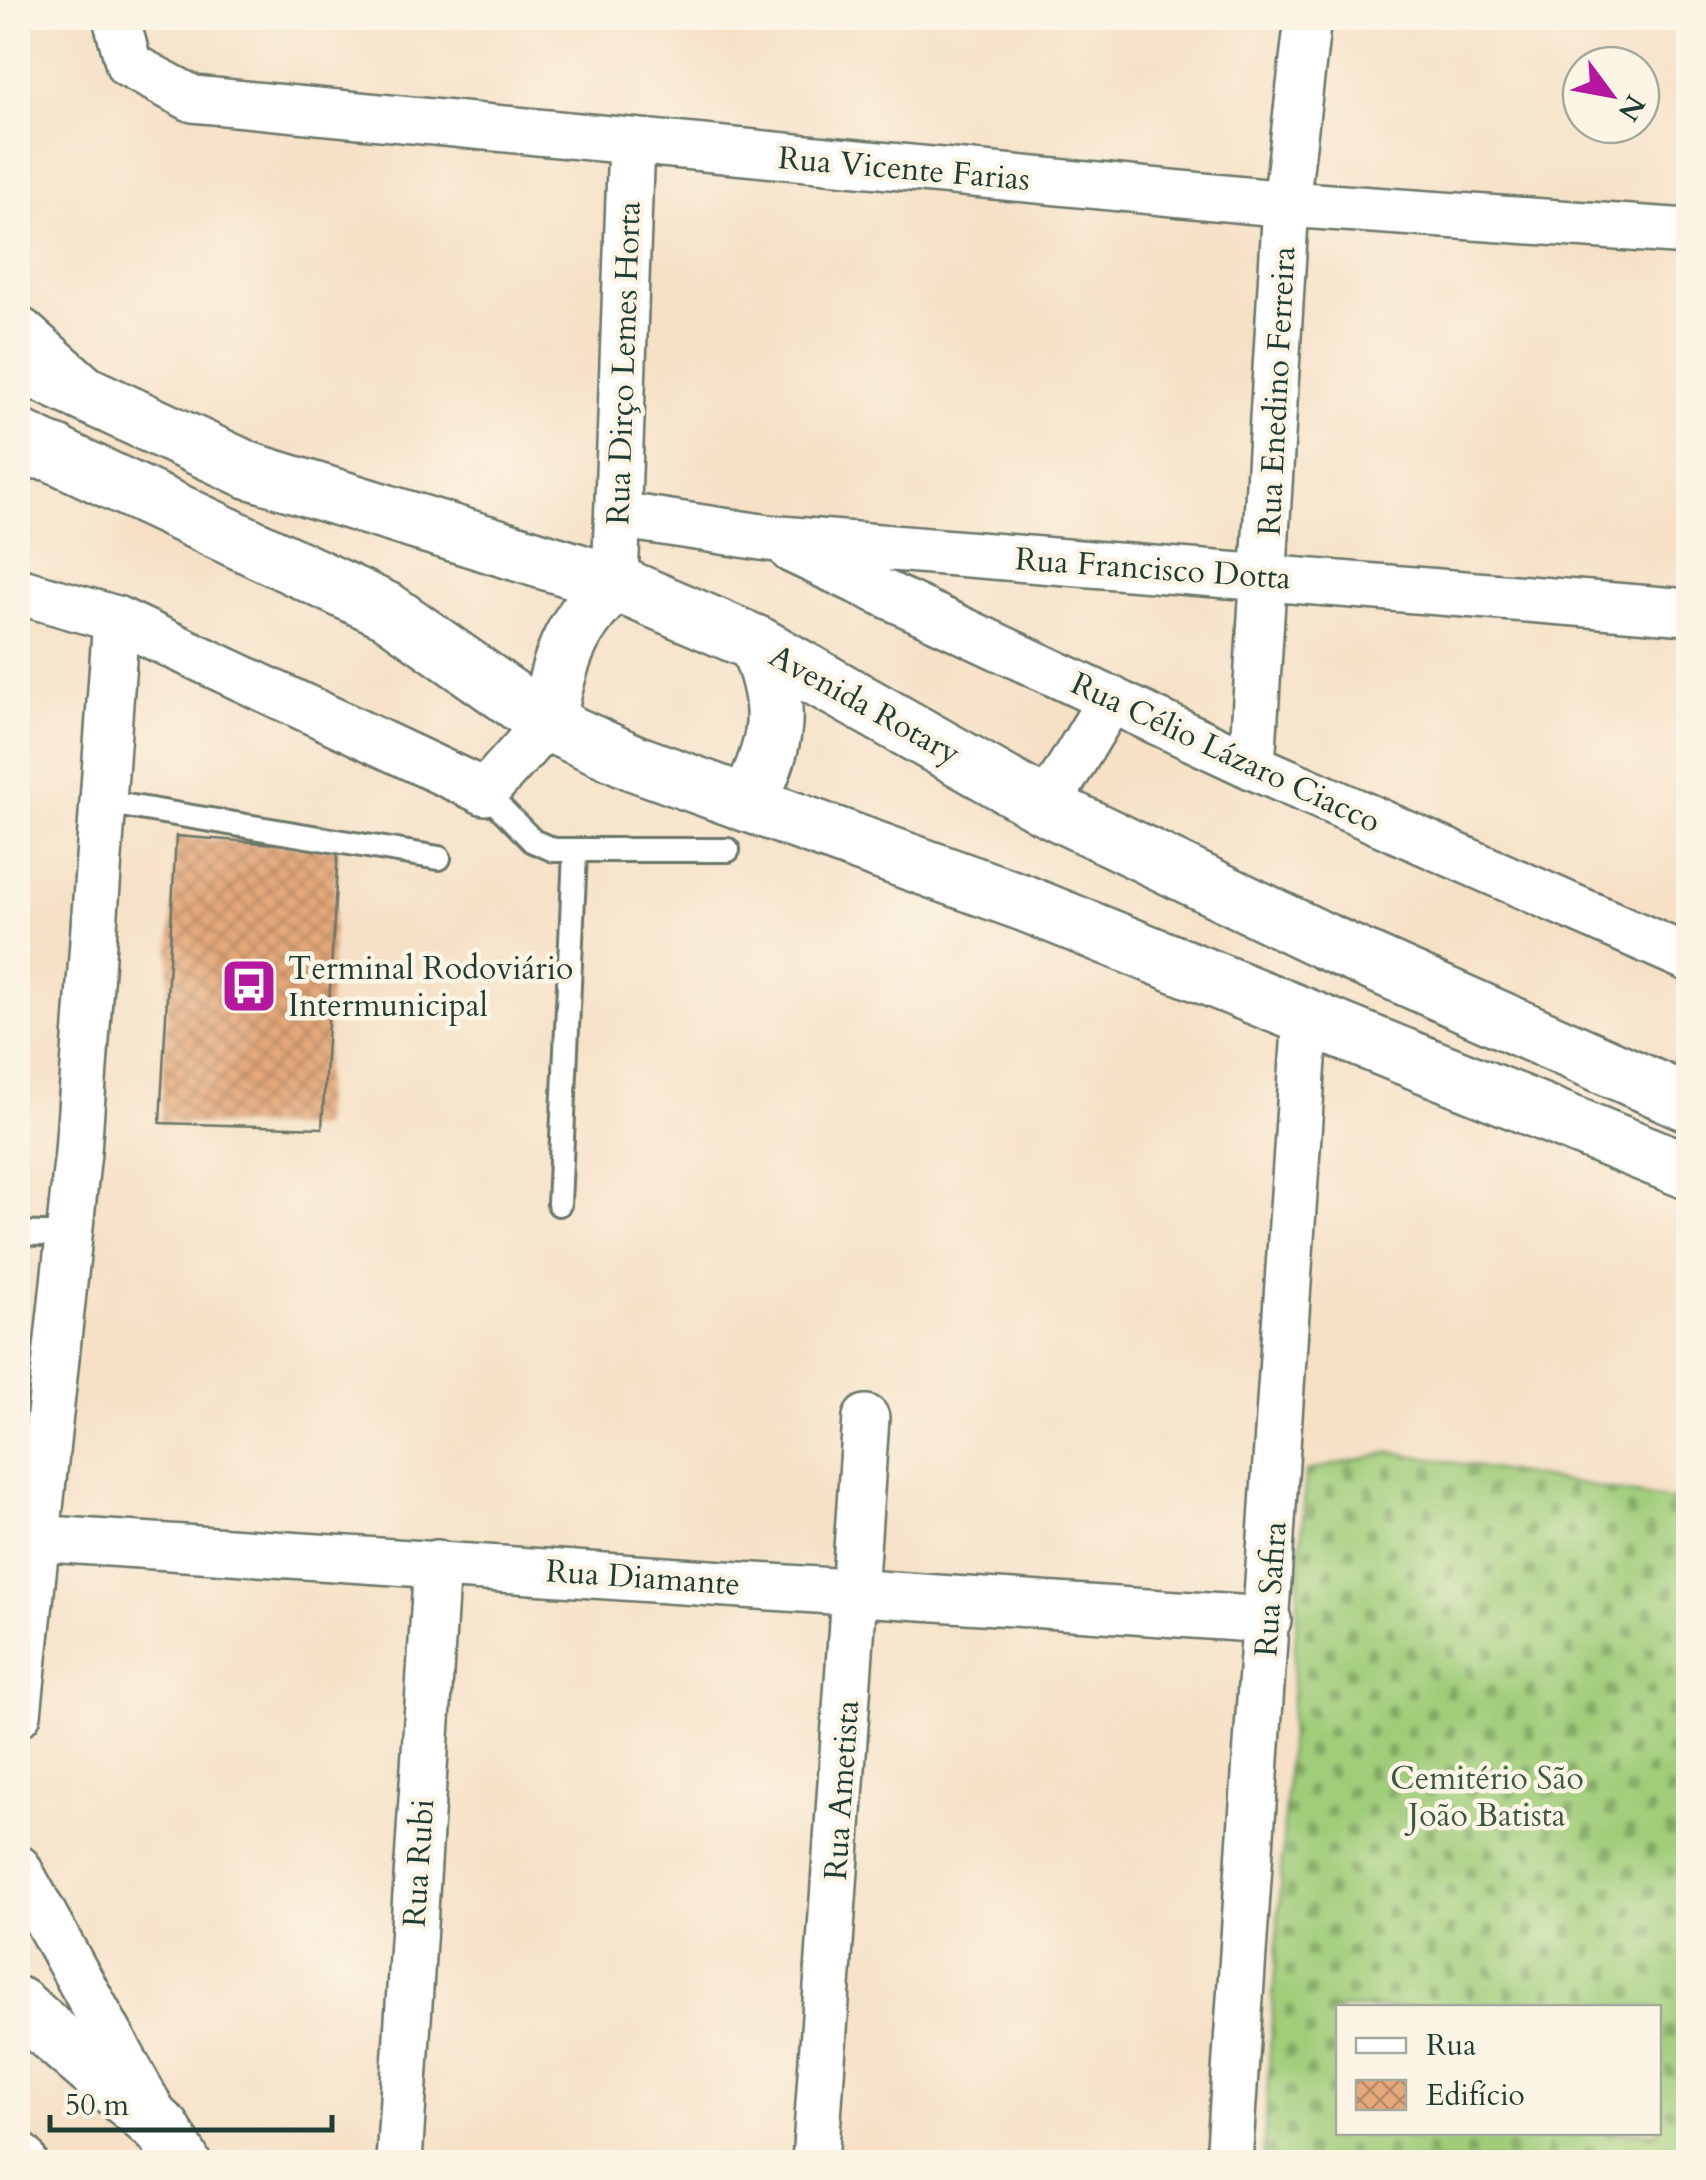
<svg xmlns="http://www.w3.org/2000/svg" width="1706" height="2180" font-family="Cardo,serif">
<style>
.cemetery{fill:url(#cemetery-stones);stroke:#608557;stroke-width:2.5;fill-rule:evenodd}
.building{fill:url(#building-cross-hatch)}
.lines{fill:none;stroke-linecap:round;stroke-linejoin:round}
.lane-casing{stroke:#6a7667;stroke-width:28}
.street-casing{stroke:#6a7667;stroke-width:50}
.secondary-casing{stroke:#6a7667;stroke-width:60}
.highway-casing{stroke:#6a7667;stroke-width:60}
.lane{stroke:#fff;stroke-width:22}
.street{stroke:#fff;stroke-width:45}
.secondary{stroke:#fff;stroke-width:55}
.highway{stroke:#fff;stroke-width:55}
.labels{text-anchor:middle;stroke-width:9;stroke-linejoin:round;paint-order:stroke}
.street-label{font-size:32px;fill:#1f3d34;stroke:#fcf5e5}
.poi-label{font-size:32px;fill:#1f3d34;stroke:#fcf5e5;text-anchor:start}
.park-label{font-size:32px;fill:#395a42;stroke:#fcf5e5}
</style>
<defs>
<pattern id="cemetery-stones" width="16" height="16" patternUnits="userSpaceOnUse" patternTransform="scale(2.5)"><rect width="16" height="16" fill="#a0cd7a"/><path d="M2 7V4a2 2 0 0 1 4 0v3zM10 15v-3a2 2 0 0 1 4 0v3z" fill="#82a865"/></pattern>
<pattern id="building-cross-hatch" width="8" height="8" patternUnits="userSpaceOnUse" patternTransform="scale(2.5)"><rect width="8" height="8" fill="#e4a87a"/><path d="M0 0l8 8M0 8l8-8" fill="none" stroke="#b88a65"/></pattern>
</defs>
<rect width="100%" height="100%" fill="#fcf5e5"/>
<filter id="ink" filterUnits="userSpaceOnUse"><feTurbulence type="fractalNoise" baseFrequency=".01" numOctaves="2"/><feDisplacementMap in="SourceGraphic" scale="20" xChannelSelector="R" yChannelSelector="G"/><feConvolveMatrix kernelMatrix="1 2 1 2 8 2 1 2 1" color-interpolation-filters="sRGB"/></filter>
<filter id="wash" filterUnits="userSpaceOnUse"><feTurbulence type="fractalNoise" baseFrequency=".0048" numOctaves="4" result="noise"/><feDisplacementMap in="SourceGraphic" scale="40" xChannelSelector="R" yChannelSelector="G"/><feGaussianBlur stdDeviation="2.25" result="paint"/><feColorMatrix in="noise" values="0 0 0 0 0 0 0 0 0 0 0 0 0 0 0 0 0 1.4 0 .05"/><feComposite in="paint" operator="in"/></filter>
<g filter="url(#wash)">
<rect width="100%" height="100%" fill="#f6e1c7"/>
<path class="cemetery" d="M 1392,1452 L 1688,1503 L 1688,2162 L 1263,2162 L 1306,1471 ZM 1338,2008 L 1658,2008 L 1658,2132 L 1338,2132 Z"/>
<g id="blocks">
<path class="building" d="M 176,836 L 338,849 L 322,1128 L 160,1123 Z"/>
</g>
</g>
<g filter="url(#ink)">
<use href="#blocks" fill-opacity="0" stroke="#6a7667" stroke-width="2.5"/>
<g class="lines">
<g class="lane-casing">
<path id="lane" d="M 485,792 L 533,841 L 554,850 L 728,850
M 103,802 L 439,858
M 559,1204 L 575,853
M 18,1233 L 67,1235"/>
</g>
<g class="street-casing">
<path id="street" d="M 116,18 L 129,65 L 193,99 L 1286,204 L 1688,232
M 618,515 L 768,538 L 1688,612
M 792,550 L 1252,766 L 1688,958
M 615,583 L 631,142
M 18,591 L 116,619 L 485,792 L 547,723
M 1252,766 L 1286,204 L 1308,18
M 1046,807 L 1111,699
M 18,1537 L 1268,1620
M 18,1714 L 78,1152 L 116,619
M 18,1868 L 154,2115
M 399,2162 L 437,1563
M 815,2162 L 866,1418
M 1229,2162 L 1306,1015"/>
</g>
<g class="secondary-casing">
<path id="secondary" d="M 36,371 L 248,470 L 615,583 L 757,644 L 1046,807 L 1324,941 L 1688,1103
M 18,437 L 388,611 L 547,723 L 635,763 L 1024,903 L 1688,1171
M 547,723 C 560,661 567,627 615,583
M 748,804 C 778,740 784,710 757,644
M 163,2130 L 182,2162"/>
</g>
<g class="highway-casing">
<path id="highway" d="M 18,335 L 80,390
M 18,449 L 55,453
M 18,2005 L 163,2130
M 18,2160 L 19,2162"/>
</g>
<use href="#lane" class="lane"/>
<use href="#street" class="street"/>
<use href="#secondary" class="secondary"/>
<use href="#highway" class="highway"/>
</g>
</g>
<defs>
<g id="bus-square" transform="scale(2.875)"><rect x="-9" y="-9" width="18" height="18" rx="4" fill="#b5179e" stroke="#fcf5e5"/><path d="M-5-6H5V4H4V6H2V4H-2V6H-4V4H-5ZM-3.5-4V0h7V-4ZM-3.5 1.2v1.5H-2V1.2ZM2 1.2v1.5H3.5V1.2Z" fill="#fff"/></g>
</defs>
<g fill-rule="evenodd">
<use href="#bus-square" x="249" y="986"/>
</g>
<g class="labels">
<g class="street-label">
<text transform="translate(904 168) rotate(5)" y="11">Rua Vicente Farias</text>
<text transform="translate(623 363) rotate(-88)" y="11">Rua Dirço Lemes Horta</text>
<text transform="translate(1276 391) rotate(-87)" y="11">Rua Enedino Ferreira</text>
<text transform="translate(1153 568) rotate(4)" y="11">Rua Francisco Dotta</text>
<text transform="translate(865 704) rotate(29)" y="11">Avenida Rotary</text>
<text transform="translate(1226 752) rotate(25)" y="11">Rua Célio Lázaro Ciacco</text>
<text transform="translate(643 1577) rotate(4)" y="11">Rua Diamante</text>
<text transform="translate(1270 1589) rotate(-86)" y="11">Rua Safira</text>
<text transform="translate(841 1790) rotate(-86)" y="11">Rua Ametista</text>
<text transform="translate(418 1863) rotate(-86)" y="11">Rua Rubi</text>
</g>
<g class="poi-label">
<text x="288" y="979">Terminal Rodoviário<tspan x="288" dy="37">Intermunicipal</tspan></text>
</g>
<g class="park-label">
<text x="1487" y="1789">Cemitério São<tspan x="1487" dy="37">João Batista</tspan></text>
</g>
</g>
<rect width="1706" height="2180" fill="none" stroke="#fcf5e5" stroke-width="60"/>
<rect x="1336" y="2005" width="325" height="130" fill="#fcf5e5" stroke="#a4ab9e" stroke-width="2.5"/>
<rect x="1356" y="2038" width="50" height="15" fill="#ffffff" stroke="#a4ab9e" stroke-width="2.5"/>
<text x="1426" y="2055" font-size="30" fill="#1f3d34">Rua</text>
<rect x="1356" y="2080" width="50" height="30" fill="url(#building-cross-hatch)" stroke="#a4ab9e" stroke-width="2.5"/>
<text x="1426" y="2105" font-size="30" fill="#1f3d34">Edifício</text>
<g transform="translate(1611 95) rotate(122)"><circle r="48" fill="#fcf5e5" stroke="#a4ab9e" stroke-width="2.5"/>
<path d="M0-8L18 38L0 25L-18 38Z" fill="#b5179e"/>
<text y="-15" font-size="28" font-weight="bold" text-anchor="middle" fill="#1f3d34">N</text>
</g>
<path d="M50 2115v15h282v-15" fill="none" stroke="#1f3d34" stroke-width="5"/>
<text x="65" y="2115" font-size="30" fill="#1f3d34" stroke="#fcf5e5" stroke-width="8" paint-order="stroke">50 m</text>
</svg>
